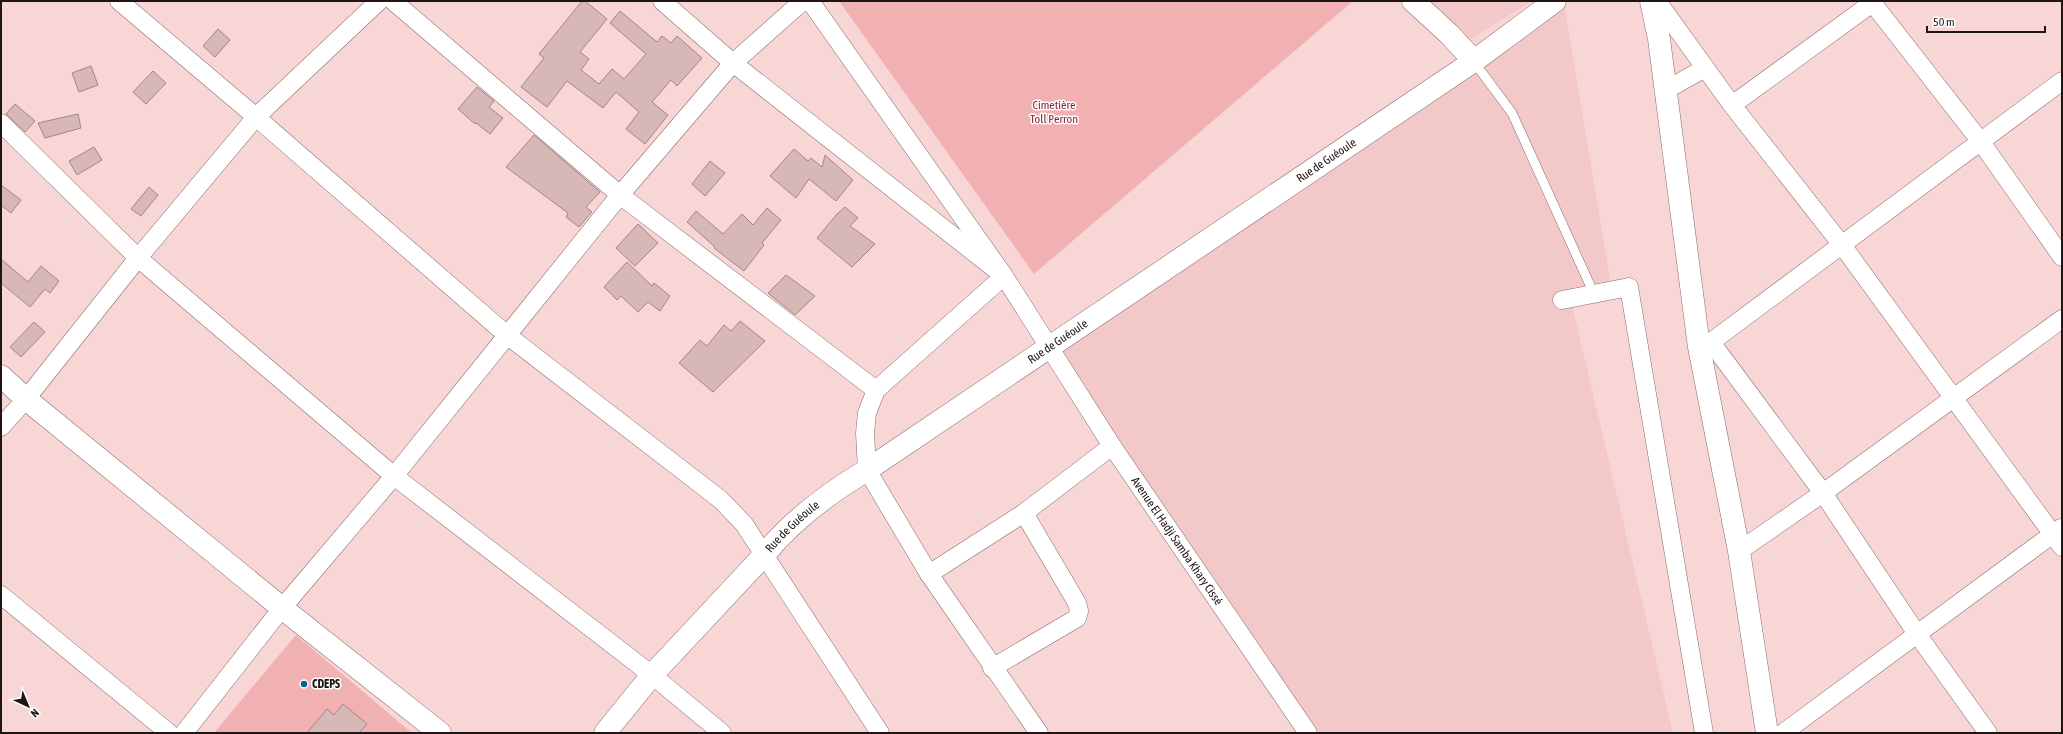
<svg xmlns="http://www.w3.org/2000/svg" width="2063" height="734" font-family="'Asap Condensed',sans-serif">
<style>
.built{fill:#f3c8c8}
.green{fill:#f1b0b1}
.building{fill:#d8b7b7;stroke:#a48585}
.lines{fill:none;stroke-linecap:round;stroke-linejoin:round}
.service-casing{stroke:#896b6b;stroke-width:10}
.minor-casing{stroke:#896b6b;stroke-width:19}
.tertiary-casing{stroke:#896b6b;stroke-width:23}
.secondary-casing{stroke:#896b6b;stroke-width:23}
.service{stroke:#fff;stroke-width:9}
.minor{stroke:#fff;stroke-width:18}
.tertiary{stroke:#fff;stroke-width:22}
.secondary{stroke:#fff;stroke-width:22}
.poi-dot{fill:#066494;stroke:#fff;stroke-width:1.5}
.labels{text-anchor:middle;stroke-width:3;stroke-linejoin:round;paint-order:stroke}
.park-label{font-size:12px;fill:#8e1e2f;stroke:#fff}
.street-label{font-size:12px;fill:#201515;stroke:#fff}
.poi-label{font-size:12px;font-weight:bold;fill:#201515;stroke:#fff;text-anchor:start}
</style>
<rect width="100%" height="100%" fill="#f9d6d6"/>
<path class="built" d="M 1422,1 L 1532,1 L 1463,44 Z
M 1565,9 L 1611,284 L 1573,309 L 1673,733 L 1302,733 L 1046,352 Z"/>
<path class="green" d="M 839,1 L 1353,1 L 1034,274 Z
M 296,635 L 412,733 L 214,733 Z"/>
<path class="building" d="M 582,1 L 585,1 L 607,19 L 580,52 L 589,59 L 581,70 L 599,84 L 612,69 L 624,79 L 646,54 L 610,23 L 620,11 L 657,42 L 662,36 L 671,43 L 677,36 L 702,58 L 677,86 L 671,80 L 652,102 L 668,115 L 645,144 L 626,129 L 639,112 L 616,92 L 603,108 L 567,81 L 547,107 L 521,87 L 544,58 L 539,54 Z
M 218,29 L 230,40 L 215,57 L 203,46 Z
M 91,66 L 98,85 L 79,92 L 72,73 Z
M 153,71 L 166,83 L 146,104 L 133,92 Z
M 477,87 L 494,101 L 489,107 L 503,118 L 490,134 L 476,123 L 475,124 L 458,109 Z
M 15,104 L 35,121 L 25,132 L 6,114 Z
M 78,114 L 81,128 L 45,138 L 38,123 Z
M 534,135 L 600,192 L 586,207 L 592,212 L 579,227 L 566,217 L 568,213 L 506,167 Z
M 94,147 L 102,160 L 77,175 L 69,161 Z
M 794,149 L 808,161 L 811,158 L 822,167 L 825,155 L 853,180 L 836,201 L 809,179 L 796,198 L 770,176 Z
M 710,161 L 725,173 L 705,196 L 692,184 Z
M 1,185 L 21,200 L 11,213 L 1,205 Z
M 149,187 L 158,195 L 141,216 L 131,209 Z
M 845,207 L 858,218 L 850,226 L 875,244 L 852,267 L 817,238 L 837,214 Z
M 767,208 L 781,220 L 762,243 L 764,245 L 744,271 L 714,248 L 715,247 L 687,222 L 696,211 L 723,234 L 742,214 L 753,225 Z
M 638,224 L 658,243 L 635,266 L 616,248 Z
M 1,259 L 28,282 L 41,266 L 59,281 L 50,293 L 45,289 L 30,307 L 1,283 Z
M 627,262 L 652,286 L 654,283 L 670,296 L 660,311 L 648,302 L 638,312 L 621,296 L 617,300 L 604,287 Z
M 786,275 L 815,296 L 795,315 L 768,293 Z
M 740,321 L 765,341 L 713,392 L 679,363 L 700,340 L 707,346 L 724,325 L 731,331 Z
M 34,322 L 45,332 L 21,357 L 10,347 Z
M 343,704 L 367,724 L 359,733 L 307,733 L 327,709 L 334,715 Z"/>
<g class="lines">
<g class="service-casing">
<path id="service" d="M 1474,62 L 1512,113 L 1594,294"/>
</g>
<g class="minor-casing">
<g id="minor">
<path d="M 119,1 L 256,117 L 508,336 L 721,500 L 744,524 L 880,733"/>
<path d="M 393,1 L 620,195 L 876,390"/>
<path d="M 662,1 L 733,63 L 1004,276 L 876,390 L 867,413 L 865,433 L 867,470 L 929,574 L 1039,733"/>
<path id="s1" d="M 810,1 L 1004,276 L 1112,446 L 1308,733"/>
<path d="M 1657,1 L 1732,105 L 1842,245 L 2062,547"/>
<path d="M 1871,1 L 1981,142 L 2062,257"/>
<path d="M 1666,90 L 1705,68"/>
<path d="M 1732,105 L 1875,1"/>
<path d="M 1,123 L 138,258 L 394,476 L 652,675 L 722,733"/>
<path d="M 1562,300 L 1629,287 L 1704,733"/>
<path d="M 1711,342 L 1823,493 L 1917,634 L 1988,733"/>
<path d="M 1699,346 L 1711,342 L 2062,81"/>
<path d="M 1,427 L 26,399 L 138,258 L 256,117 L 379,1"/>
<path d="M 1739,551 L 1823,493 L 2062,319"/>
<path d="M 929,574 L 1024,513 L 1112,446"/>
<path d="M 1,595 L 169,733"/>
<path d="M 992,668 L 1077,618 L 1079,611 L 1077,603 L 1024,513"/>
<path d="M 184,733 L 282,608 L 394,476 L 620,195 L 733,63 L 803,1"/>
<path d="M 1783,733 L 2061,528"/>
</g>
</g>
<g class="tertiary-casing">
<path id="tertiary" d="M 1413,1 L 1449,34 L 1474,61
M 1651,1 L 1659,39 L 1699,347 L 1739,551 L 1767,733
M 1,376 L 26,399 L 282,608 L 440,733"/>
</g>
<g class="secondary-casing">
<g id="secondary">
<path id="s2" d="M 605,733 L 652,675 L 765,554 C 792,520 829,493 867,470 L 1474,61 L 1555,1"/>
</g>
</g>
<use href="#service" class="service"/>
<use href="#minor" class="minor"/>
<use href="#tertiary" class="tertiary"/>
<use href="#secondary" class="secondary"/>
</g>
<circle class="poi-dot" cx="304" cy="684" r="4"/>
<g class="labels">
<g class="park-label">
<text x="1054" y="109">Cimetière<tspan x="1054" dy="14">Toll Perron</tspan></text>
</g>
<g class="street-label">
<text dy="4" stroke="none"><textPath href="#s2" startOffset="927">Rue de Guéoule</textPath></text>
<text dy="4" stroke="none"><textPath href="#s2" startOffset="603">Rue de Guéoule</textPath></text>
<text dy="4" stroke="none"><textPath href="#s2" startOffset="279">Rue de Guéoule</textPath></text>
<text dy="4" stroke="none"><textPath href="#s1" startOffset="653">Avenue El Hadji Samba Khary Cissé</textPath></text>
</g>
<g class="poi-label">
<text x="312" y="688">CDEPS</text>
</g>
</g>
<rect width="2063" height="734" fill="none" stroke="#201515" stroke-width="4"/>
<g transform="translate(28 706) rotate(136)" stroke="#ffffff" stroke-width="3" paint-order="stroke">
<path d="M0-3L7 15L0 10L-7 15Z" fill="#201515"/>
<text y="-6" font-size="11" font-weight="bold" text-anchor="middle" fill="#201515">N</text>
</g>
<path d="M1927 26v6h118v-6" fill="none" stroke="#201515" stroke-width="2"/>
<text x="1933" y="26" font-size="12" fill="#201515" stroke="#ffffff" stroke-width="3" paint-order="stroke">50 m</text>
</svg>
